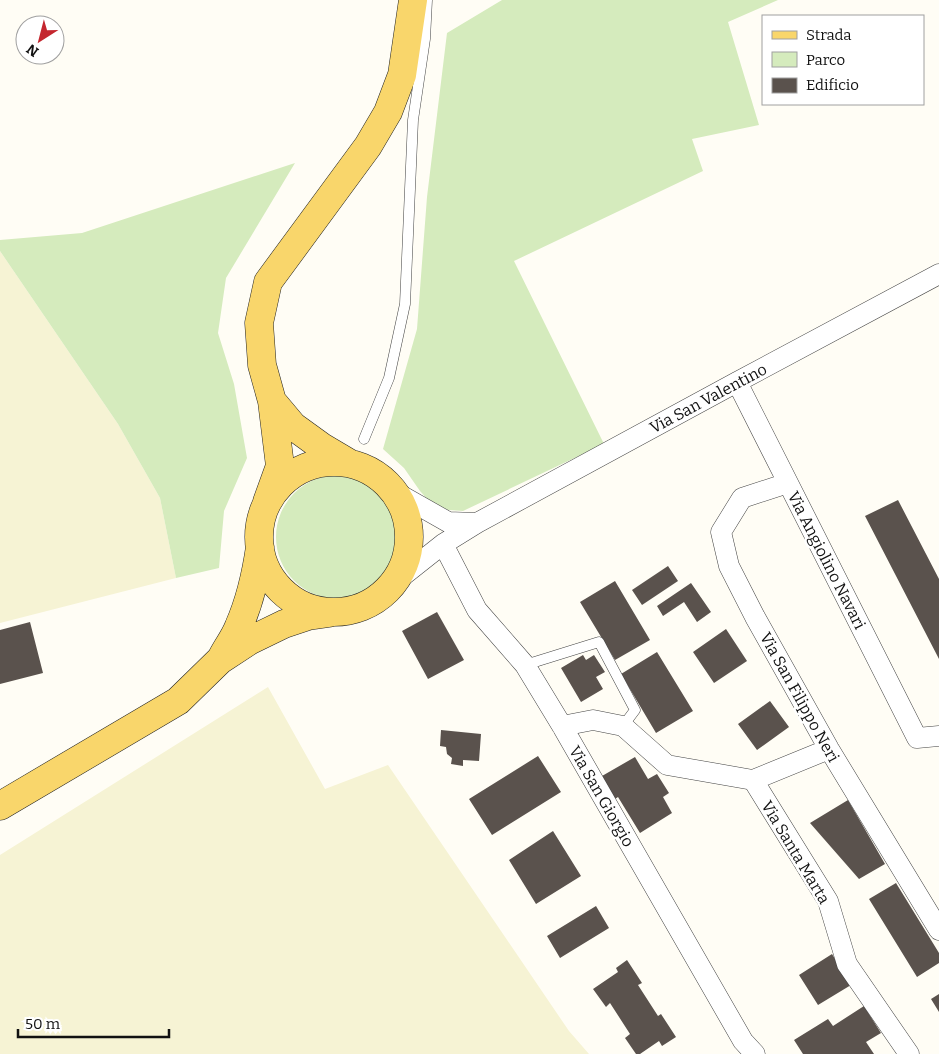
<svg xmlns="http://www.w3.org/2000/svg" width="939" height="1054" font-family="Bitter,serif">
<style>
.farmland{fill:#f6f3d4}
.green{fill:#d5ebbd}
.building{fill:#5a524d}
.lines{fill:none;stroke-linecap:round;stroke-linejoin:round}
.service-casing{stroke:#444;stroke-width:11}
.minor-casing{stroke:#444;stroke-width:21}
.primary-casing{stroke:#222;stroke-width:29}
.service{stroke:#fff;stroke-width:10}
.minor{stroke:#fff;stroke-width:20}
.primary{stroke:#f9d66b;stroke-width:28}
.labels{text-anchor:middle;stroke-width:5;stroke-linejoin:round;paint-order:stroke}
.street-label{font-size:16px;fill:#111;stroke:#fff}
</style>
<rect width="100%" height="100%" fill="#fffdf5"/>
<path class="farmland" d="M 0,251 L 118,424 L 160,498 L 176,578 L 0,623 Z
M 268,687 L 325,789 L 388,765 L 569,1031 L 589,1054 L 0,1054 L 0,855 Z"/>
<path class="green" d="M 502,0 L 778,0 L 728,22 L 759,125 L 692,139 L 703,171 L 514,261 L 604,444 L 463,511 L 436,509 L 420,491 L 404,468 L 383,449 L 417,329 L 427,197 L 447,33 Z
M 295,163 L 226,278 L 218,333 L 234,384 L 247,458 L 224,511 L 219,568 L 176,578 L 160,498 L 118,424 L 0,251 L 0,240 L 82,233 Z
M276 537a62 62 0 1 1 124 0a62 62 0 1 1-124 0Z"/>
<path class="building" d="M 898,500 L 939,579 L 939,659 L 865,516 Z
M 668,566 L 678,581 L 642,605 L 632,590 Z
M 615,581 L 650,640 L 615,660 L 580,602 Z
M 691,583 L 711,612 L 697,622 L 684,602 L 663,616 L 657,606 Z
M 437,612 L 464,660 L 428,679 L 402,631 Z
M 30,622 L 43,673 L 0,684 L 0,630 Z
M 726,629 L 747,661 L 714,683 L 693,652 Z
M 657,652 L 693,711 L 656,733 L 621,674 Z
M 583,655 L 586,660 L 594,655 L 605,672 L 596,677 L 603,689 L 581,702 L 561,668 Z
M 770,701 L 789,727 L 757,750 L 738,724 Z
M 441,730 L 481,734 L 479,761 L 463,760 L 463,766 L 451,764 L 452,758 L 447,754 L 446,747 L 440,746 Z
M 538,756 L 561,792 L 492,835 L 469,799 Z
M 635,757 L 648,779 L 657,774 L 669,793 L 663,797 L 672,813 L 640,833 L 618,797 L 615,799 L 602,776 Z
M 848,800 L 885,864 L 859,879 L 810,823 Z
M 553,831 L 581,876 L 536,904 L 509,860 Z
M 896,883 L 939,953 L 939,963 L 917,977 L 869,899 Z
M 596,906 L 609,928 L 560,958 L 547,936 Z
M 832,954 L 851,985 L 818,1005 L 799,975 Z
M 627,960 L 642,983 L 638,985 L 658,1016 L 661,1014 L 676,1037 L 662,1046 L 659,1041 L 640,1054 L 636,1054 L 625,1038 L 630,1034 L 610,1003 L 606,1007 L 593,989 L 618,972 L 616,968 Z
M 939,994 L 939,1012 L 931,999 Z
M 864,1006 L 881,1033 L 866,1042 L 874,1054 L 803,1054 L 794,1040 L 828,1019 L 833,1026 Z"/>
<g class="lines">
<g class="service-casing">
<path id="service" d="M 364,439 L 389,378 L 405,304 L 413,120 L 425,39 L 427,0
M 525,665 L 599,642 L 635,710 L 623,726"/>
</g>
<g class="minor-casing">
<path id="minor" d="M 737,382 L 917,738 L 939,736
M 788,483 L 742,498 L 721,532 L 729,566 L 755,617 L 829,749 L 939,930
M 395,492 L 448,522 L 477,523
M 443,544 L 477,610 L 525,665 L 562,726 L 743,1041 L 755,1054
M 395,582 L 443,544 L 477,523 L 737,382 L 939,274
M 562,726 L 593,720 L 623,726 L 667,765 L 753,780 L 829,749
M 753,780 L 828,901 L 847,964 L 909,1054"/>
</g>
<g class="primary-casing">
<path id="primary" d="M 272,401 L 293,426 L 322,447 L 349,463
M259 537a75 75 0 1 1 150 0a75 75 0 1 1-150 0Z
M 267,502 L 280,466 L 272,401 L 262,365 L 259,323 L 268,282 L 368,146 L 388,112 L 402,75 L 413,0
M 222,657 C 227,647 235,637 239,626 C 250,601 256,575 260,547
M 0,806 L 178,701 L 220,660 L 249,641 L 284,624 L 308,616 L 329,613"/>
</g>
<use href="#service" class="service"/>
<use href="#minor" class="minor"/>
<use href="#primary" class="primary"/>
</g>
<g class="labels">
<g class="street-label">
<text transform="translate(708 398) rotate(-28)" y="6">Via San Valentino</text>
<text transform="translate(827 560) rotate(63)" y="6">Via Angiolino Navari</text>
<text transform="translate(800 697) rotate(61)" y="6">Via San Filippo Neri</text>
<text transform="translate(602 796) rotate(60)" y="6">Via San Giorgio</text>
<text transform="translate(796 852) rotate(59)" y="6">Via Santa Marta</text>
</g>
</g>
<rect x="762" y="15" width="162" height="90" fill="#ffffff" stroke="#a0a0a0"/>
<rect x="772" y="31" width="25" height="8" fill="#f9d66b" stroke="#a0a0a0"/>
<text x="806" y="40" font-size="15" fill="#111111">Strada</text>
<rect x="772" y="52" width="25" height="15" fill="#d5ebbd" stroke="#a0a0a0"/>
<text x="806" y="65" font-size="15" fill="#111111">Parco</text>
<rect x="772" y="78" width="25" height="15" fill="#5a524d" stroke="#a0a0a0"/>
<text x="806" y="90" font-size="15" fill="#111111">Edificio</text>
<g transform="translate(40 40) rotate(216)"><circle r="24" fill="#ffffff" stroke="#a0a0a0"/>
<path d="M0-4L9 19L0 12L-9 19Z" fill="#c4262e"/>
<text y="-8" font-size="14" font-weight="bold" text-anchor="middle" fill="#111111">N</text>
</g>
<path d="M18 1029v8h151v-8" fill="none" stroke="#111111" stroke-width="2.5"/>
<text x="25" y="1029" font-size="15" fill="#111111" stroke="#ffffff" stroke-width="4" paint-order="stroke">50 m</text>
</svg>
